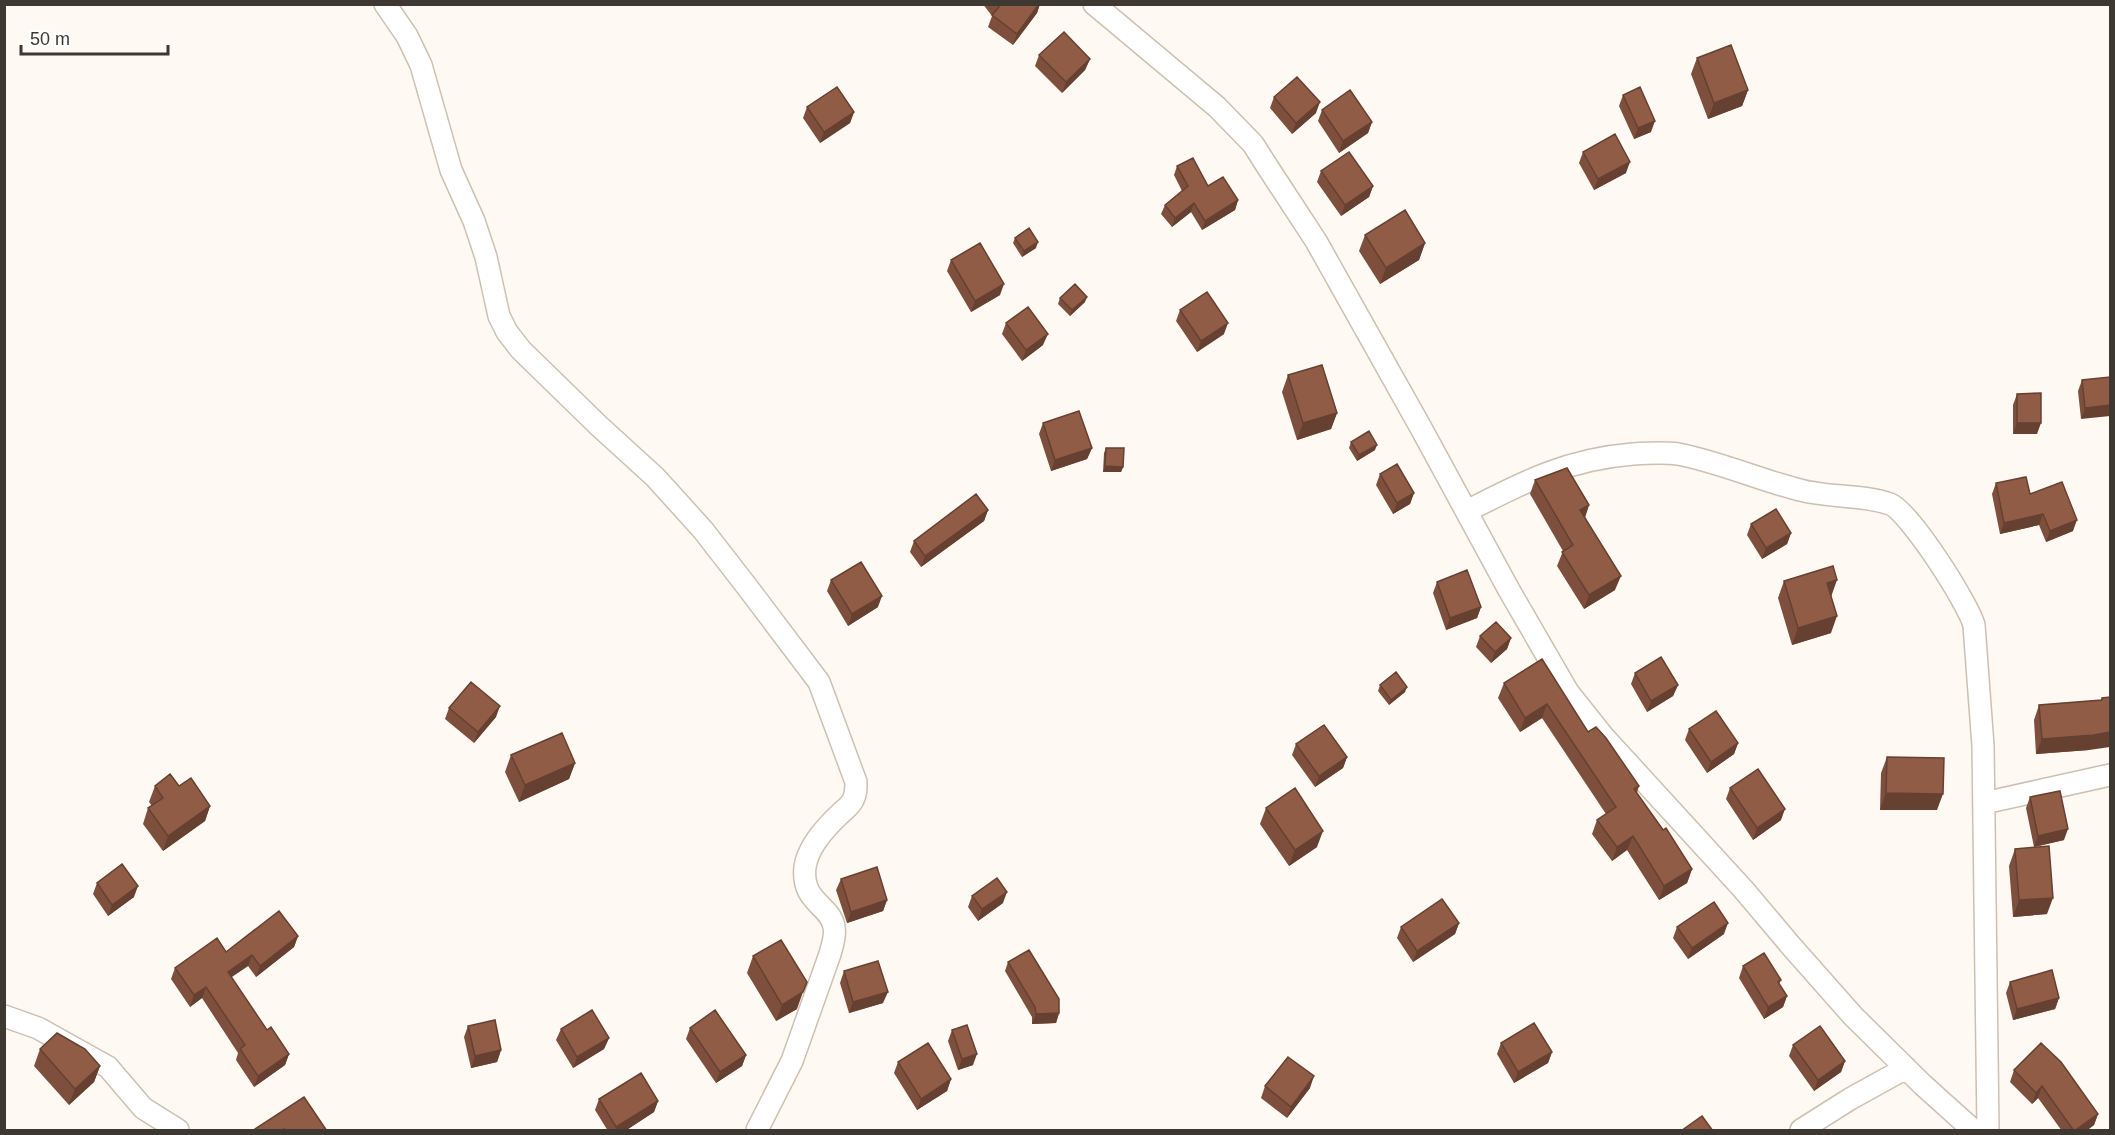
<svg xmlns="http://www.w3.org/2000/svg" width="2115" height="1135" font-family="Helvetica,sans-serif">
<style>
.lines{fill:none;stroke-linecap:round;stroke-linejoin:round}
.minor-casing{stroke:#ccc0b1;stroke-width:24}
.minor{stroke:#fff;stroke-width:21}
.wall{fill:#7d4f3c}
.shaded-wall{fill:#664031}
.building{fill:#915c46;stroke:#664031;stroke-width:1.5}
</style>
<rect width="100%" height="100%" fill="#fef9f2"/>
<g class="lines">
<g class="minor-casing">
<path id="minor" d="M 385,4 L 407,36 L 421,65 L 451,170 L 474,221 L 486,257 L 499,316 L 507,332 L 521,350 L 599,426 L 655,477 L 703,530 L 748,588 L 819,682 L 856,782 C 856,789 856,794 853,800 C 850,806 845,809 840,814 C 826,827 808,846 805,867 C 801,903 831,905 834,927 C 836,936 832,946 830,954 L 792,1061 L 757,1130
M 1094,4 L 1217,107 L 1253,144 L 1265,163 L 1316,241 L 1421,428 L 1509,590 L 1568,692 L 1603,736 L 1743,889 L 1792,947 L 1853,1016 L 1923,1085 L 1973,1130
M 1467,511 C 1523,482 1568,459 1633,454 C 1648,453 1663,452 1678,454 C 1720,462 1759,480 1800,490 C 1829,498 1861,494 1890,504 C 1909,511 1968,603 1974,625 L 1983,746 L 1988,1130
M 1984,803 L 2110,775
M 4,1016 L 38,1028 L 108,1067 L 143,1108 L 178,1130
M 1801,1130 L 1850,1099 L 1906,1068"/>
</g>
<use href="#minor" class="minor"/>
</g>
<path class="wall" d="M 983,4 L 1040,4 L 1037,13 L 1013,45 L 988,27 L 992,16 Z
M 1039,55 L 1090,59 L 1085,70 L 1062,93 L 1035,66 Z
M 1697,58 L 1748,90 L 1742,106 L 1708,119 L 1691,74 Z
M 1623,95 L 1651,132 L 1634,139 L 1619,106 Z
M 1274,97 L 1316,113 L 1292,134 L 1270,108 Z
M 807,107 L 854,112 L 850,123 L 820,143 L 803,118 Z
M 1322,110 L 1372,122 L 1368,133 L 1339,153 L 1318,121 Z
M 1583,152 L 1626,173 L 1594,190 L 1579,163 Z
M 1177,166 L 1208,186 L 1238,200 L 1235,210 L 1202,230 L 1191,212 L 1172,227 L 1161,214 L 1165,205 L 1182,191 L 1174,175 Z
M 1321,171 L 1373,186 L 1369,197 L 1341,216 L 1317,182 Z
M 1365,235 L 1425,243 L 1419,260 L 1380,284 L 1359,251 Z
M 1015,238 L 1036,248 L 1022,257 L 1013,243 Z
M 951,260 L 1000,295 L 971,312 L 947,271 Z
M 1060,298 L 1085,302 L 1070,316 L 1058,304 Z
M 1180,310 L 1224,334 L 1197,352 L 1176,321 Z
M 1006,323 L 1043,345 L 1022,361 L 1002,334 Z
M 1288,375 L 1337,413 L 1331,429 L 1297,440 L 1282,392 Z
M 2110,377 L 2081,419 L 2078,391 L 2082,380 Z
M 2017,394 L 2037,434 L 2013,434 L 2013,405 Z
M 1043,423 L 1092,448 L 1087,459 L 1051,471 L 1039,434 Z
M 1351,442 L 1375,450 L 1357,461 L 1349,448 Z
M 1106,448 L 1123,467 L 1121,472 L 1103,472 L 1104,453 Z
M 1380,474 L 1414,493 L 1410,504 L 1393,514 L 1376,485 Z
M 1535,480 L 1589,505 L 1585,518 L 1615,590 L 1584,609 L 1557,566 L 1563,551 L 1530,494 Z
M 1996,483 L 2030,494 L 2073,531 L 2046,542 L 2039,525 L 2000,534 L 1992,494 Z
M 988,510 L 984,521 L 921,567 L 910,552 L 914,541 Z
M 1751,524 L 1791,533 L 1787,544 L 1762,559 L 1747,535 Z
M 831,580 L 878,607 L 848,626 L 827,591 Z
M 1784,581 L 1831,596 L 1831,633 L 1792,645 L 1778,598 Z
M 1437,582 L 1481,607 L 1477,618 L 1446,630 L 1433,593 Z
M 1480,636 L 1511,638 L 1507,649 L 1491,663 L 1476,647 Z
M 1542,659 L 1588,732 L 1639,786 L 1637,793 L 1692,869 L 1687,883 L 1659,900 L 1627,850 L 1612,861 L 1592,834 L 1597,820 L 1606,814 L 1542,718 L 1520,732 L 1498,698 L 1504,683 Z
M 1635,673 L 1678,685 L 1673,696 L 1647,712 L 1631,684 Z
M 1380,685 L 1405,692 L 1389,705 L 1378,691 Z
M 2110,697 L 2089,750 L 2036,754 L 2034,720 L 2039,705 L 2101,700 L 2102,698 Z
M 449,708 L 496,717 L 474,743 L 445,719 Z
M 1689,729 L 1738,743 L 1734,754 L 1707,773 L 1685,740 Z
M 1296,744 L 1347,757 L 1343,768 L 1315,787 L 1292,755 Z
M 511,755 L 575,763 L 569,779 L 519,802 L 505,772 Z
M 1887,757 L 1937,810 L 1880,810 L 1881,773 Z
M 155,786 L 179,786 L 210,806 L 205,821 L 163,851 L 143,824 L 148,808 L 152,806 L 149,802 Z
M 1730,788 L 1781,820 L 1753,840 L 1726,799 Z
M 2030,797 L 2064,840 L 2034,847 L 2026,808 Z
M 1266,808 L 1317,847 L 1289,866 L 1260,824 Z
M 2015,849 L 2047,914 L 2013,917 L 2009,866 Z
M 841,879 L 887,900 L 883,911 L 847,923 L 836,890 Z
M 97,883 L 134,897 L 108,916 L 93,894 Z
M 972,896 L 1003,903 L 978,921 L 968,907 Z
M 1459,923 L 1455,934 L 1413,962 L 1397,938 L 1401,927 Z
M 1677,927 L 1724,934 L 1688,959 L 1673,938 Z
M 298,936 L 294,947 L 256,977 L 248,966 L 231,977 L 267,1030 L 289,1054 L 285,1065 L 254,1087 L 236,1060 L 238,1053 L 202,998 L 190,1007 L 171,979 L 175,968 L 226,952 Z
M 753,956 L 797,1009 L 776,1021 L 747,973 Z
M 1008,962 L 1059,1013 L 1056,1023 L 1032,1024 L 1032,1017 L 1005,971 Z
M 1743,966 L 1781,980 L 1779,984 L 1787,996 L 1783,1007 L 1764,1019 L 1739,978 Z
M 844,971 L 883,1003 L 849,1013 L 840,983 Z
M 2010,982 L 2059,998 L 2055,1009 L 2013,1020 L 2006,993 Z
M 468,1026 L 501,1050 L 497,1062 L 471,1068 L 464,1037 Z
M 690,1028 L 746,1055 L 742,1066 L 716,1083 L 686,1039 Z
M 561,1029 L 609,1038 L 604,1049 L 573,1068 L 556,1040 Z
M 952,1030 L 973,1065 L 958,1070 L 948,1041 Z
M 1501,1043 L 1552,1052 L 1548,1063 L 1514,1083 L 1497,1054 Z
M 1793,1045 L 1845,1061 L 1841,1072 L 1814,1091 L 1789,1056 Z
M 40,1049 L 100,1066 L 94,1082 L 69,1105 L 34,1066 Z
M 898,1062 L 951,1079 L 947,1091 L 917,1110 L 894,1073 Z
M 2014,1070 L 2098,1114 L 2094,1125 L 2086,1131 L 2062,1131 L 2038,1098 L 2032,1104 L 2010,1082 Z
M 1265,1086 L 1310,1088 L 1287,1118 L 1261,1098 Z
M 599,1099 L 658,1101 L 654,1112 L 625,1131 L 608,1131 L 595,1110 Z"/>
<path class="shaded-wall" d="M 1039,4 L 1040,4 L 1037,13 L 1013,45 L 1017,34 Z
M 1090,59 L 1085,70 L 1062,93 L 1066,82 Z
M 1748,90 L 1742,106 L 1708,119 L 1714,103 Z
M 1320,102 L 1316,113 L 1292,134 L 1296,123 Z
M 854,112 L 850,123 L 820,143 L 824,132 Z
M 1655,121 L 1651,132 L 1634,139 L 1638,128 Z
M 1372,122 L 1368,133 L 1339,153 L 1343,141 Z
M 1630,162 L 1626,173 L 1594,190 L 1598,179 Z
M 1373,186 L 1369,197 L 1341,216 L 1345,205 Z
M 1238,200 L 1235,210 L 1202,230 L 1205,221 Z
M 1194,203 L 1191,212 L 1172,227 L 1175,218 Z
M 1038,242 L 1036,248 L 1022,257 L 1024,251 Z
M 1425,243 L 1419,260 L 1380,284 L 1386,268 Z
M 1004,284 L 1000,295 L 971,312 L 975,301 Z
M 1087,297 L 1085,302 L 1070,316 L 1072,310 Z
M 1228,323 L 1224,334 L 1197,352 L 1201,341 Z
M 1048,334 L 1043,345 L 1022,361 L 1026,350 Z
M 2110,405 L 2110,416 L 2081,419 L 2085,408 Z
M 1337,413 L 1331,429 L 1297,440 L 1303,423 Z
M 2017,423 L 2041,423 L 2037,434 L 2013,434 Z
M 1377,445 L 1375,450 L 1357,461 L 1359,455 Z
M 1092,448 L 1087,459 L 1051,471 L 1055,460 Z
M 1105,466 L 1123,467 L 1121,472 L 1103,472 Z
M 1414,493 L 1410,504 L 1393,514 L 1397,503 Z
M 1589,505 L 1584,519 L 1580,510 Z
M 988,510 L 984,521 L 921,567 L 925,556 Z
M 2043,514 L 2039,525 L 2000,534 L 2004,523 Z
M 2077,520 L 2073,531 L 2046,542 L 2050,531 Z
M 1791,533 L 1787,544 L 1762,559 L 1766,548 Z
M 1621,576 L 1615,590 L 1584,609 L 1589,595 Z
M 1837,580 L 1831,597 L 1827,583 Z
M 882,596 L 878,607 L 848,626 L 852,614 Z
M 1481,607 L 1477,618 L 1446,630 L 1450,618 Z
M 1837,616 L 1831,633 L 1792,645 L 1798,628 Z
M 1511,638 L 1507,649 L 1491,663 L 1495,652 Z
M 1678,685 L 1673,696 L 1647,712 L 1651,701 Z
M 1407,687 L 1405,692 L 1389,705 L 1391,700 Z
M 1547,704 L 1542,718 L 1520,732 L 1525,718 Z
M 500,706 L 496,717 L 474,743 L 478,732 Z
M 2110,732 L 2110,747 L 2089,750 L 2036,754 L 2042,739 Z
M 1738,743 L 1734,754 L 1707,773 L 1711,762 Z
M 1347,757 L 1343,768 L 1315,787 L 1319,776 Z
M 575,763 L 569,779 L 519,802 L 525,785 Z
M 1886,793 L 1943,794 L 1937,810 L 1880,810 Z
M 210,806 L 205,821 L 163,851 L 168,836 Z
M 1785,809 L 1781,820 L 1753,840 L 1757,828 Z
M 2068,829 L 2064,840 L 2034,847 L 2038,836 Z
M 1323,831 L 1317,847 L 1289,866 L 1295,850 Z
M 1633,836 L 1627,850 L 1612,861 L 1617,847 Z
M 1692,869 L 1687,883 L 1659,900 L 1664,886 Z
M 138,886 L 134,897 L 108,916 L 112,905 Z
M 1007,892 L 1003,903 L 978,921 L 982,909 Z
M 2053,898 L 2047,914 L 2013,917 L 2019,900 Z
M 887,900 L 883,911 L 847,923 L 851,912 Z
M 1459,923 L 1455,934 L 1413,962 L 1417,951 Z
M 1728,923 L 1724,934 L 1688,959 L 1692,948 Z
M 298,936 L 294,947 L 256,977 L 260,966 Z
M 252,955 L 248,966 L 223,983 L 228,972 Z
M 206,987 L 202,998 L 190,1007 L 194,995 Z
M 803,992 L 797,1009 L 776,1021 L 782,1005 Z
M 888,992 L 883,1003 L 849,1013 L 853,1002 Z
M 1787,996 L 1783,1007 L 1764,1019 L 1768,1007 Z
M 2059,998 L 2055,1009 L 2013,1020 L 2017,1009 Z
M 1059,1013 L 1056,1023 L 1032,1024 L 1036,1014 Z
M 609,1038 L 604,1049 L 573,1068 L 577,1057 Z
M 501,1050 L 497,1062 L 471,1068 L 475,1056 Z
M 1552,1052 L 1548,1063 L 1514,1083 L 1518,1072 Z
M 289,1054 L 285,1065 L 254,1087 L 258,1076 Z
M 977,1054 L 973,1065 L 958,1070 L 962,1059 Z
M 746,1055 L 742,1066 L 716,1083 L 720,1072 Z
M 1845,1061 L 1841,1072 L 1814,1091 L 1818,1080 Z
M 100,1066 L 94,1082 L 69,1105 L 75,1089 Z
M 1314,1076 L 1310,1088 L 1287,1118 L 1291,1107 Z
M 951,1079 L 947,1091 L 917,1110 L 921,1099 Z
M 2042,1086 L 2038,1098 L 2032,1104 L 2036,1093 Z
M 658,1101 L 654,1112 L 625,1131 L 615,1131 L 616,1127 Z
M 2098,1114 L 2094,1125 L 2086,1131 L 2074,1131 Z"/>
<path class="building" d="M 996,4 L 1039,4 L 1017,34 L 992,15 L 999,7 Z
M 1064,32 L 1090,59 L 1066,82 L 1039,55 Z
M 1731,45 L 1748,90 L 1714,103 L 1697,58 Z
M 1297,77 L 1320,102 L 1296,123 L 1274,97 Z
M 837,87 L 854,112 L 824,132 L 807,107 Z
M 1640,87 L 1655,121 L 1638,128 L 1623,95 Z
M 1350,90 L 1372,122 L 1343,141 L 1322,110 Z
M 1615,134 L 1630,162 L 1598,179 L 1583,152 Z
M 1349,152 L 1373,186 L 1345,205 L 1321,171 Z
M 1193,158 L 1208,186 L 1223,177 L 1238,200 L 1205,221 L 1194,203 L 1175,218 L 1165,205 L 1188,186 L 1177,166 Z
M 1405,210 L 1425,243 L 1386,268 L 1365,235 Z
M 1029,228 L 1038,242 L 1024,251 L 1015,238 Z
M 980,243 L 1004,284 L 975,301 L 951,260 Z
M 1075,284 L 1087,297 L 1072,310 L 1060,298 Z
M 1207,292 L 1228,323 L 1201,341 L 1180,310 Z
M 1028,307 L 1048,334 L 1026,350 L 1006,323 Z
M 1322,365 L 1337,413 L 1303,423 L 1288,375 Z
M 2110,377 L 2110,405 L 2085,408 L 2082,380 Z
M 2041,393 L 2041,423 L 2017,423 L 2017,394 Z
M 1079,411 L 1092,448 L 1055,460 L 1043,423 Z
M 1369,431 L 1377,445 L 1359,455 L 1351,442 Z
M 1106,448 L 1124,448 L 1123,467 L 1105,466 Z
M 1397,464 L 1414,493 L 1397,503 L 1380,474 Z
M 1567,468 L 1589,505 L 1580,510 L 1621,576 L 1589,595 L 1562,552 L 1573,545 L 1535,480 Z
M 2026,477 L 2030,494 L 2062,482 L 2077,520 L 2050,531 L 2043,514 L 2004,523 L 1996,483 Z
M 976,494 L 988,510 L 925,556 L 914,541 Z
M 1776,509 L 1791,533 L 1766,548 L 1751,524 Z
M 861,562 L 882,596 L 852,614 L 831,580 Z
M 1833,566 L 1837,580 L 1827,583 L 1837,616 L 1798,628 L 1784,581 Z
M 1467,570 L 1481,607 L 1450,618 L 1437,582 Z
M 1496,622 L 1511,638 L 1495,652 L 1480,636 Z
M 1661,657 L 1678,685 L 1651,701 L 1635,673 Z
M 1542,659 L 1588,732 L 1596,727 L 1606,738 L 1639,786 L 1634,789 L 1663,830 L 1666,828 L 1692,869 L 1664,886 L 1633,836 L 1617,847 L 1597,820 L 1616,807 L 1547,704 L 1525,718 L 1504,683 Z
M 1396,672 L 1407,687 L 1391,700 L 1380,685 Z
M 471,682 L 500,706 L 478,732 L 449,708 Z
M 2110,697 L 2110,732 L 2094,735 L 2042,739 L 2039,705 L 2102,700 L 2102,698 Z
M 1716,711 L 1738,743 L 1711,762 L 1689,729 Z
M 1324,725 L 1347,757 L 1319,776 L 1296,744 Z
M 562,733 L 575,763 L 525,785 L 511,755 Z
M 1887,757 L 1944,758 L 1943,794 L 1886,793 Z
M 1758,769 L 1785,809 L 1757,828 L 1730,788 Z
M 170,774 L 179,786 L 191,778 L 210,806 L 168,836 L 148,808 L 163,798 L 155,786 Z
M 1295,788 L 1323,831 L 1295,850 L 1266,808 Z
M 2060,791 L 2068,829 L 2038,836 L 2030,797 Z
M 2049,846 L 2053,898 L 2019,900 L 2015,849 Z
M 122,864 L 138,886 L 112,905 L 97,883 Z
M 877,867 L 887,900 L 851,912 L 841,879 Z
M 997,878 L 1007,892 L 982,909 L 972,896 Z
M 1442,899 L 1459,923 L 1417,951 L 1401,927 Z
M 1714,902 L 1728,923 L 1692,948 L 1677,927 Z
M 279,911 L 298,936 L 260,966 L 252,955 L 228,972 L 267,1030 L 271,1027 L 289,1054 L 258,1076 L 240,1049 L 245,1045 L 206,987 L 194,995 L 175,968 L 217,938 L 226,952 Z
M 781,940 L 807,982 L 803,992 L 782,1005 L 753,956 Z
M 1029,950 L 1059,999 L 1059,1013 L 1036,1014 L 1035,1007 L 1008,962 Z
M 1764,953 L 1781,980 L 1778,982 L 1787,996 L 1768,1007 L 1743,966 Z
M 878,961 L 888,992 L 853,1002 L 844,971 Z
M 2052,970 L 2059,998 L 2017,1009 L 2010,982 Z
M 592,1010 L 609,1038 L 577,1057 L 561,1029 Z
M 715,1010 L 746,1055 L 720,1072 L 690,1028 Z
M 495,1020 L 501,1050 L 475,1056 L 468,1026 Z
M 1534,1023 L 1552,1052 L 1518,1072 L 1501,1043 Z
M 967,1025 L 977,1054 L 962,1059 L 952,1030 Z
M 1820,1026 L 1845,1061 L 1818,1080 L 1793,1045 Z
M 57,1033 L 85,1049 L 100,1066 L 75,1089 L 40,1049 Z
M 928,1043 L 951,1079 L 921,1099 L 898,1062 Z
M 2041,1043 L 2061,1062 L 2098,1114 L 2074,1131 L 2042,1086 L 2036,1093 L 2014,1070 Z
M 1288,1057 L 1314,1076 L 1291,1107 L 1265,1086 Z
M 641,1073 L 658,1101 L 616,1127 L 599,1099 Z
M 304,1097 L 327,1131 L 285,1131 L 284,1129 L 283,1131 L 252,1131 Z
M 1702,1116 L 1713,1131 L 1681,1131 Z"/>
<rect width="2115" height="1135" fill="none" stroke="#3d3832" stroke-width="12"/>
<path d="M21 45v9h147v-9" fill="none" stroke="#3d3832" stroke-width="3"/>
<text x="30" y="45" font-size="18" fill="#3d3832" stroke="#ffffff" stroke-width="4.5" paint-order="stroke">50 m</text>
</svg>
